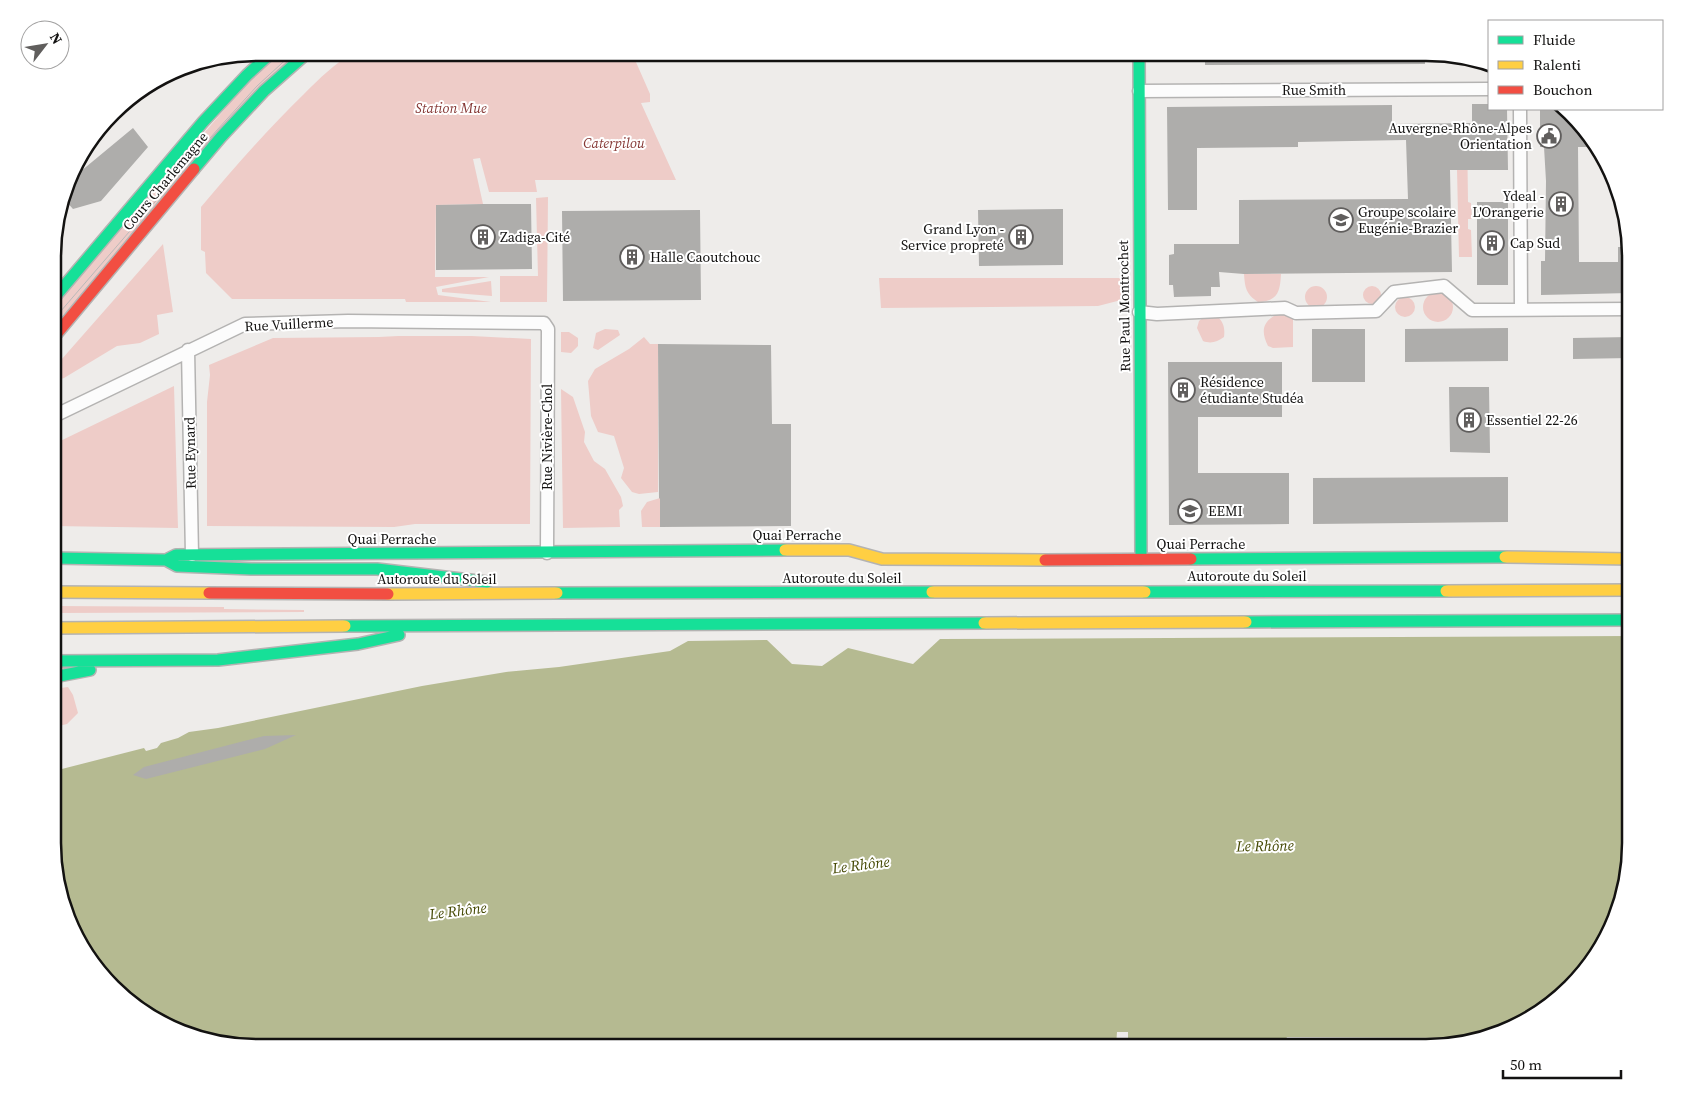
<svg xmlns="http://www.w3.org/2000/svg" width="1683" height="1100" font-family="'Source Serif 4',serif">
<style>
.green{fill:#eeccc8}
.water{fill:#b5ba91}
.building{fill:#aeadab}
.lines{fill:none;stroke-linecap:round;stroke-linejoin:round}
.street-casing{stroke:#b4b3b2;stroke-width:15}
.fast-casing{stroke:#b4b3b2;stroke-width:14}
.slow-casing{stroke:#b4b3b2;stroke-width:14}
.jam-casing{stroke:#b4b3b2;stroke-width:14}
.street{stroke:#fcfcfc;stroke-width:12}
.fast{stroke:#16e098;stroke-width:11}
.slow{stroke:#ffcf43;stroke-width:11}
.jam{stroke:#f24e42;stroke-width:11}
.tram{stroke:#bab9b9;stroke-width:1}
.labels{text-anchor:middle;stroke-width:4;stroke-linejoin:round;paint-order:stroke}
.street-label{font-size:14px;fill:#131211;stroke:#fff}
.park-label{font-size:14px;font-style:italic;fill:#853734;stroke:#fff}
.poi-label{font-size:14px;fill:#131211;stroke:#fff;text-anchor:start}
.water-label{font-size:15px;font-style:italic;fill:#434700;stroke:#fff}
.rim{fill:none;stroke:#131211;stroke-width:2.5}
</style>
<rect width="100%" height="100%" fill="#eeecea"/>
<path class="green" d="M 280,53 L 299,53 L 54,325 L 54,306 L 250,80 Z
M 353,53 L 632,53 L 650,94 L 650,102 L 641,103 L 676,180 L 535,180 L 537,192 L 489,192 L 480,158 L 473,159 L 483,204 L 436,205 L 435,277 L 489,277 L 436,287 L 438,295 L 491,302 L 406,302 L 405,299 L 232,299 L 206,273 L 205,252 L 201,250 L 201,207 C 234,168 267,130 304,94 C 319,79 335,63 353,53 Z
M 1456,125 L 1467,125 L 1468,202 L 1471,203 L 1472,219 L 1468,219 L 1468,229 L 1471,230 L 1472,257 L 1459,257 Z
M 548,197 L 547,302 L 500,302 L 500,276 L 538,276 L 536,198 Z
M 163,244 L 173,312 L 157,315 L 159,334 L 140,343 L 117,346 L 64,378 L 54,381 L 54,368 Z
M 1244,274 L 1281,274 C 1280,292 1278,301 1258,302 C 1246,294 1245,288 1244,274 Z
M 879,278 L 1125,278 L 1125,299 L 1098,306 L 881,308 Z
M 491,281 L 492,296 L 442,292 L 442,289 Z
M1305 297a11 11 0 1 1 22 0a11 11 0 1 1-22 0Z
M1363 295a9 9 0 1 1 18 0a9 9 0 1 1-18 0Z
M1423 307a15 15 0 1 1 30 0a15 15 0 1 1-30 0Z
M1395 307a10 10 0 1 1 20 0a10 10 0 1 1-20 0Z
M 1280,313 L 1288,314 L 1293,319 L 1293,347 L 1273,348 L 1268,346 C 1260,330 1263,320 1280,313 Z
M 1204,317 L 1218,317 C 1224,323 1225,329 1224,337 C 1217,342 1211,344 1203,341 L 1197,328 L 1199,321 Z
M 605,329 L 618,330 L 620,335 L 598,350 L 593,348 L 596,333 Z
M 561,332 L 569,332 L 578,338 L 578,346 L 571,353 L 561,352 Z
M 398,336 L 472,336 L 531,339 L 530,524 L 415,524 L 394,527 L 207,526 L 207,402 L 210,375 L 209,365 L 273,338 L 379,337 Z
M 644,337 L 650,344 L 658,344 L 658,492 L 639,494 L 632,492 L 621,478 L 624,468 L 614,436 L 598,432 L 591,416 L 588,381 L 595,369 L 629,349 Z
M 174,386 L 178,528 L 54,526 L 54,444 Z
M 561,389 L 573,397 L 585,432 L 584,442 L 594,461 L 605,469 L 621,497 L 623,506 L 619,510 L 620,527 L 563,528 Z
M 660,498 L 660,527 L 642,527 L 641,511 L 647,502 Z
M 54,606 L 224,607 L 224,609 L 304,610 L 304,612 L 54,613 Z
M 68,687 L 73,695 L 78,713 L 67,724 L 54,727 L 54,689 Z"/>
<path class="water" d="M 1630,636 L 1630,856 L 1620,909 L 1596,957 L 1528,1020 L 1470,1038 L 1287,1037 L 1284,1043 L 1242,1042 L 1197,1046 L 1157,1043 L 1139,1045 L 1128,1044 L 1128,1032 L 1117,1032 L 1116,1046 L 1084,1047 L 256,1047 L 191,1037 L 143,1013 L 80,946 L 54,870 L 54,771 L 144,748 L 146,751 L 157,748 L 161,743 L 178,738 L 189,732 L 218,728 L 422,686 L 506,672 L 559,667 L 670,651 L 688,641 L 767,640 L 792,664 L 822,666 L 848,648 L 913,664 L 940,639 Z"/>
<path class="building" d="M 1205,52 L 1425,52 L 1425,64 L 1205,65 Z
M 1472,104 L 1489,104 L 1489,109 L 1507,109 L 1508,170 L 1450,170 L 1452,272 L 1244,274 L 1219,272 L 1220,287 L 1211,287 L 1211,296 L 1174,297 L 1173,285 L 1169,285 L 1169,255 L 1174,254 L 1174,244 L 1239,244 L 1239,200 L 1408,199 L 1406,140 L 1298,142 L 1298,147 L 1197,148 L 1197,210 L 1168,210 L 1167,107 L 1392,105 L 1392,124 L 1472,123 Z
M 1540,109 L 1560,109 L 1596,147 L 1578,147 L 1579,262 L 1618,262 L 1618,247 L 1630,247 L 1630,293 L 1541,295 L 1541,261 L 1545,261 L 1546,181 L 1544,147 L 1540,147 Z
M 133,128 L 148,147 L 101,201 L 73,209 L 64,199 L 69,181 Z
M 1477,202 L 1508,202 L 1508,285 L 1477,285 Z
M 483,204 L 531,204 L 532,269 L 436,270 L 436,205 Z
M 1063,209 L 1063,265 L 979,266 L 978,210 Z
M 700,210 L 701,300 L 563,301 L 562,211 Z
M 1508,328 L 1508,361 L 1405,362 L 1405,329 Z
M 1312,329 L 1365,329 L 1365,382 L 1312,382 Z
M 1630,337 L 1630,358 L 1573,359 L 1573,338 Z
M 658,344 L 771,345 L 772,424 L 791,424 L 791,526 L 660,527 L 660,498 L 659,499 Z
M 1168,362 L 1282,362 L 1282,417 L 1198,417 L 1198,473 L 1289,473 L 1289,524 L 1169,525 Z
M 1449,387 L 1489,387 L 1490,453 L 1450,452 Z
M 1508,477 L 1508,522 L 1313,524 L 1313,478 Z
M 296,735 L 265,749 L 146,779 L 133,775 L 144,767 L 244,741 L 264,736 Z"/>
<g class="lines">
<g class="street-casing">
<path id="street" d="M 1139,91 L 1489,89
M 1520,109 L 1521,310
M 1139,312 L 1157,314 L 1285,308 L 1296,313 L 1376,311 L 1394,292 L 1444,286 L 1472,310 L 1630,309
M 188,350 L 192,555
M 54,416 L 245,324 L 348,321 L 544,323 L 548,329 L 547,553"/>
</g>
<g class="fast-casing">
<path id="fast" d="M 1139,53 L 1141,559
M 194,169 L 221,137 L 264,91 L 307,53
M 54,298 L 203,122 L 247,75 L 271,53
M 54,558 L 166,560
M 168,559 L 176,555 L 785,550
M 1191,559 L 1505,557
M 166,560 L 177,566 L 251,569 L 377,569 L 487,582
M 1145,592 L 1446,591
M 557,593 L 932,592
M 1246,622 L 1630,620
M 345,626 L 984,623
M 54,661 L 218,660 L 358,644 L 399,635
M 54,677 L 90,670"/>
</g>
<g class="slow-casing">
<path id="slow" d="M 785,550 L 849,550 L 882,559 L 1045,560
M 1505,557 L 1630,559
M 1446,591 L 1630,590
M 54,592 L 209,593
M 932,592 L 1145,592
M 388,594 L 557,593
M 984,623 L 1246,622
M 54,628 L 345,626"/>
</g>
<g class="jam-casing">
<path id="jam" d="M 54,337 L 194,169
M 1045,560 L 1191,559
M 209,593 L 388,594"/>
</g>
<use href="#street" class="street"/>
<use href="#fast" class="fast"/>
<use href="#slow" class="slow"/>
<use href="#jam" class="jam"/>
<path class="tram" d="M 54,319 L 217,130 L 257,86 L 293,53"/>
</g>
<defs>
<g id="civic-ring" transform="scale(1.25)"><circle r="9.5" fill="#fff" stroke="#605e5d" stroke-width="1.5"/><path d="M-.6-6.5H3V-4.5H.6V-3L4-1V1h2V6H-6V1h2V-1L-.6-3ZM-1.2 2.5V6h2.4V2.5Z" fill="#605e5d"/></g>
<g id="building-ring" transform="scale(1.25)"><circle r="9.5" fill="#fff" stroke="#605e5d" stroke-width="1.5"/><path d="M-4-6H4V6H1V3H-1V6H-4ZM-2.5-4.3h1.7v1.8h-1.7ZM.8-4.3h1.7v1.8H.8ZM-2.5-1h1.7V.8h-1.7ZM.8-1h1.7V.8H.8Z" fill="#605e5d"/></g>
<g id="school-ring" transform="scale(1.25)"><circle r="9.5" fill="#fff" stroke="#605e5d" stroke-width="1.5"/><path d="M0-5L7-2L0 1L-7-2ZM-4 1L0 2.5L4 1V4Q0 6-4 4Z" fill="#605e5d"/></g>
<g id="university-ring" transform="scale(1.25)"><circle r="9.5" fill="#fff" stroke="#605e5d" stroke-width="1.5"/><path d="M0-5L7-2L0 1L-7-2ZM-4 1L0 2.5L4 1V4Q0 6-4 4Z" fill="#605e5d"/></g>
</defs>
<g fill-rule="evenodd">
<use href="#civic-ring" x="1549" y="136"/>
<use href="#building-ring" x="1561" y="204"/>
<use href="#school-ring" x="1341" y="220"/>
<use href="#building-ring" x="483" y="237"/>
<use href="#building-ring" x="1021" y="237"/>
<use href="#building-ring" x="1492" y="243"/>
<use href="#building-ring" x="632" y="257"/>
<use href="#building-ring" x="1183" y="390"/>
<use href="#building-ring" x="1469" y="420"/>
<use href="#university-ring" x="1190" y="511"/>
</g>
<g class="labels">
<g class="street-label">
<text x="1314" y="95">Rue Smith</text>
<text transform="translate(165 181) rotate(-50)" y="5">Cours Charlemagne</text>
<text transform="translate(1124 306) rotate(-91)" y="5">Rue Paul Montrochet</text>
<text transform="translate(289 324) rotate(-3)" y="5">Rue Vuillerme</text>
<text transform="translate(547 437) rotate(-90)" y="5">Rue Nivière-Chol</text>
<text transform="translate(190 453) rotate(-91)" y="5">Rue Eynard</text>
<text x="797" y="540">Quai Perrache</text>
<text x="392" y="544">Quai Perrache</text>
<text x="1201" y="549">Quai Perrache</text>
<text x="1247" y="581">Autoroute du Soleil</text>
<text x="842" y="583">Autoroute du Soleil</text>
<text x="437" y="584">Autoroute du Soleil</text>
</g>
<g class="park-label">
<text x="451" y="113">Station Mue</text>
<text x="614" y="148">Caterpilou</text>
</g>
<g class="poi-label">
<text x="1532" y="133" text-anchor="end">Auvergne-Rhône-Alpes<tspan x="1532" dy="16">Orientation</tspan></text>
<text x="1544" y="201" text-anchor="end">Ydeal -<tspan x="1544" dy="16">L'Orangerie</tspan></text>
<text x="1358" y="217">Groupe scolaire<tspan x="1358" dy="16">Eugénie-Brazier</tspan></text>
<text x="1004" y="234" text-anchor="end">Grand Lyon -<tspan x="1004" dy="16">Service propreté</tspan></text>
<text x="500" y="242">Zadiga-Cité</text>
<text x="1510" y="248">Cap Sud</text>
<text x="650" y="262">Halle Caoutchouc</text>
<text x="1200" y="387">Résidence<tspan x="1200" dy="16">étudiante Studéa</tspan></text>
<text x="1486" y="425">Essentiel 22-26</text>
<text x="1208" y="516">EEMI</text>
</g>
<g class="water-label">
<text transform="translate(1265 846) rotate(-1)" y="5">Le Rhône</text>
<text transform="translate(861 865) rotate(-7)" y="5">Le Rhône</text>
<text transform="translate(458 911) rotate(-7)" y="5">Le Rhône</text>
</g>
</g>
<path d="M0 0H1683V1100H0ZM257 61H1426A196 196 0 0 1 1622 257V843A196 196 0 0 1 1426 1039H257A196 196 0 0 1 61 843V257A196 196 0 0 1 257 61Z" fill="#fff" fill-rule="evenodd"/>
<path class="rim" d="M257 61H1426A196 196 0 0 1 1622 257V843A196 196 0 0 1 1426 1039H257A196 196 0 0 1 61 843V257A196 196 0 0 1 257 61Z"/>
<rect x="1488" y="20" width="175" height="90" fill="#ffffff" stroke="#a1a0a0"/>
<rect x="1498" y="36" width="25" height="8" fill="#16e098" stroke="#a1a0a0"/>
<text x="1533" y="45" font-size="15" fill="#131211">Fluide</text>
<rect x="1498" y="61" width="25" height="8" fill="#ffcf43" stroke="#a1a0a0"/>
<text x="1533" y="70" font-size="15" fill="#131211">Ralenti</text>
<rect x="1498" y="86" width="25" height="8" fill="#f24e42" stroke="#a1a0a0"/>
<text x="1533" y="95" font-size="15" fill="#131211">Bouchon</text>
<g transform="translate(45 45) rotate(59)"><circle r="24" fill="#ffffff" stroke="#a1a0a0"/>
<path d="M0-4L9 19L0 12L-9 19Z" fill="#605e5d"/>
<text y="-8" font-size="14" font-weight="bold" text-anchor="middle" fill="#131211">N</text>
</g>
<path d="M1503 1070v8h118v-8" fill="none" stroke="#131211" stroke-width="2.5"/>
<text x="1510" y="1070" font-size="15" fill="#131211" stroke="#ffffff" stroke-width="4" paint-order="stroke">50 m</text>
</svg>
